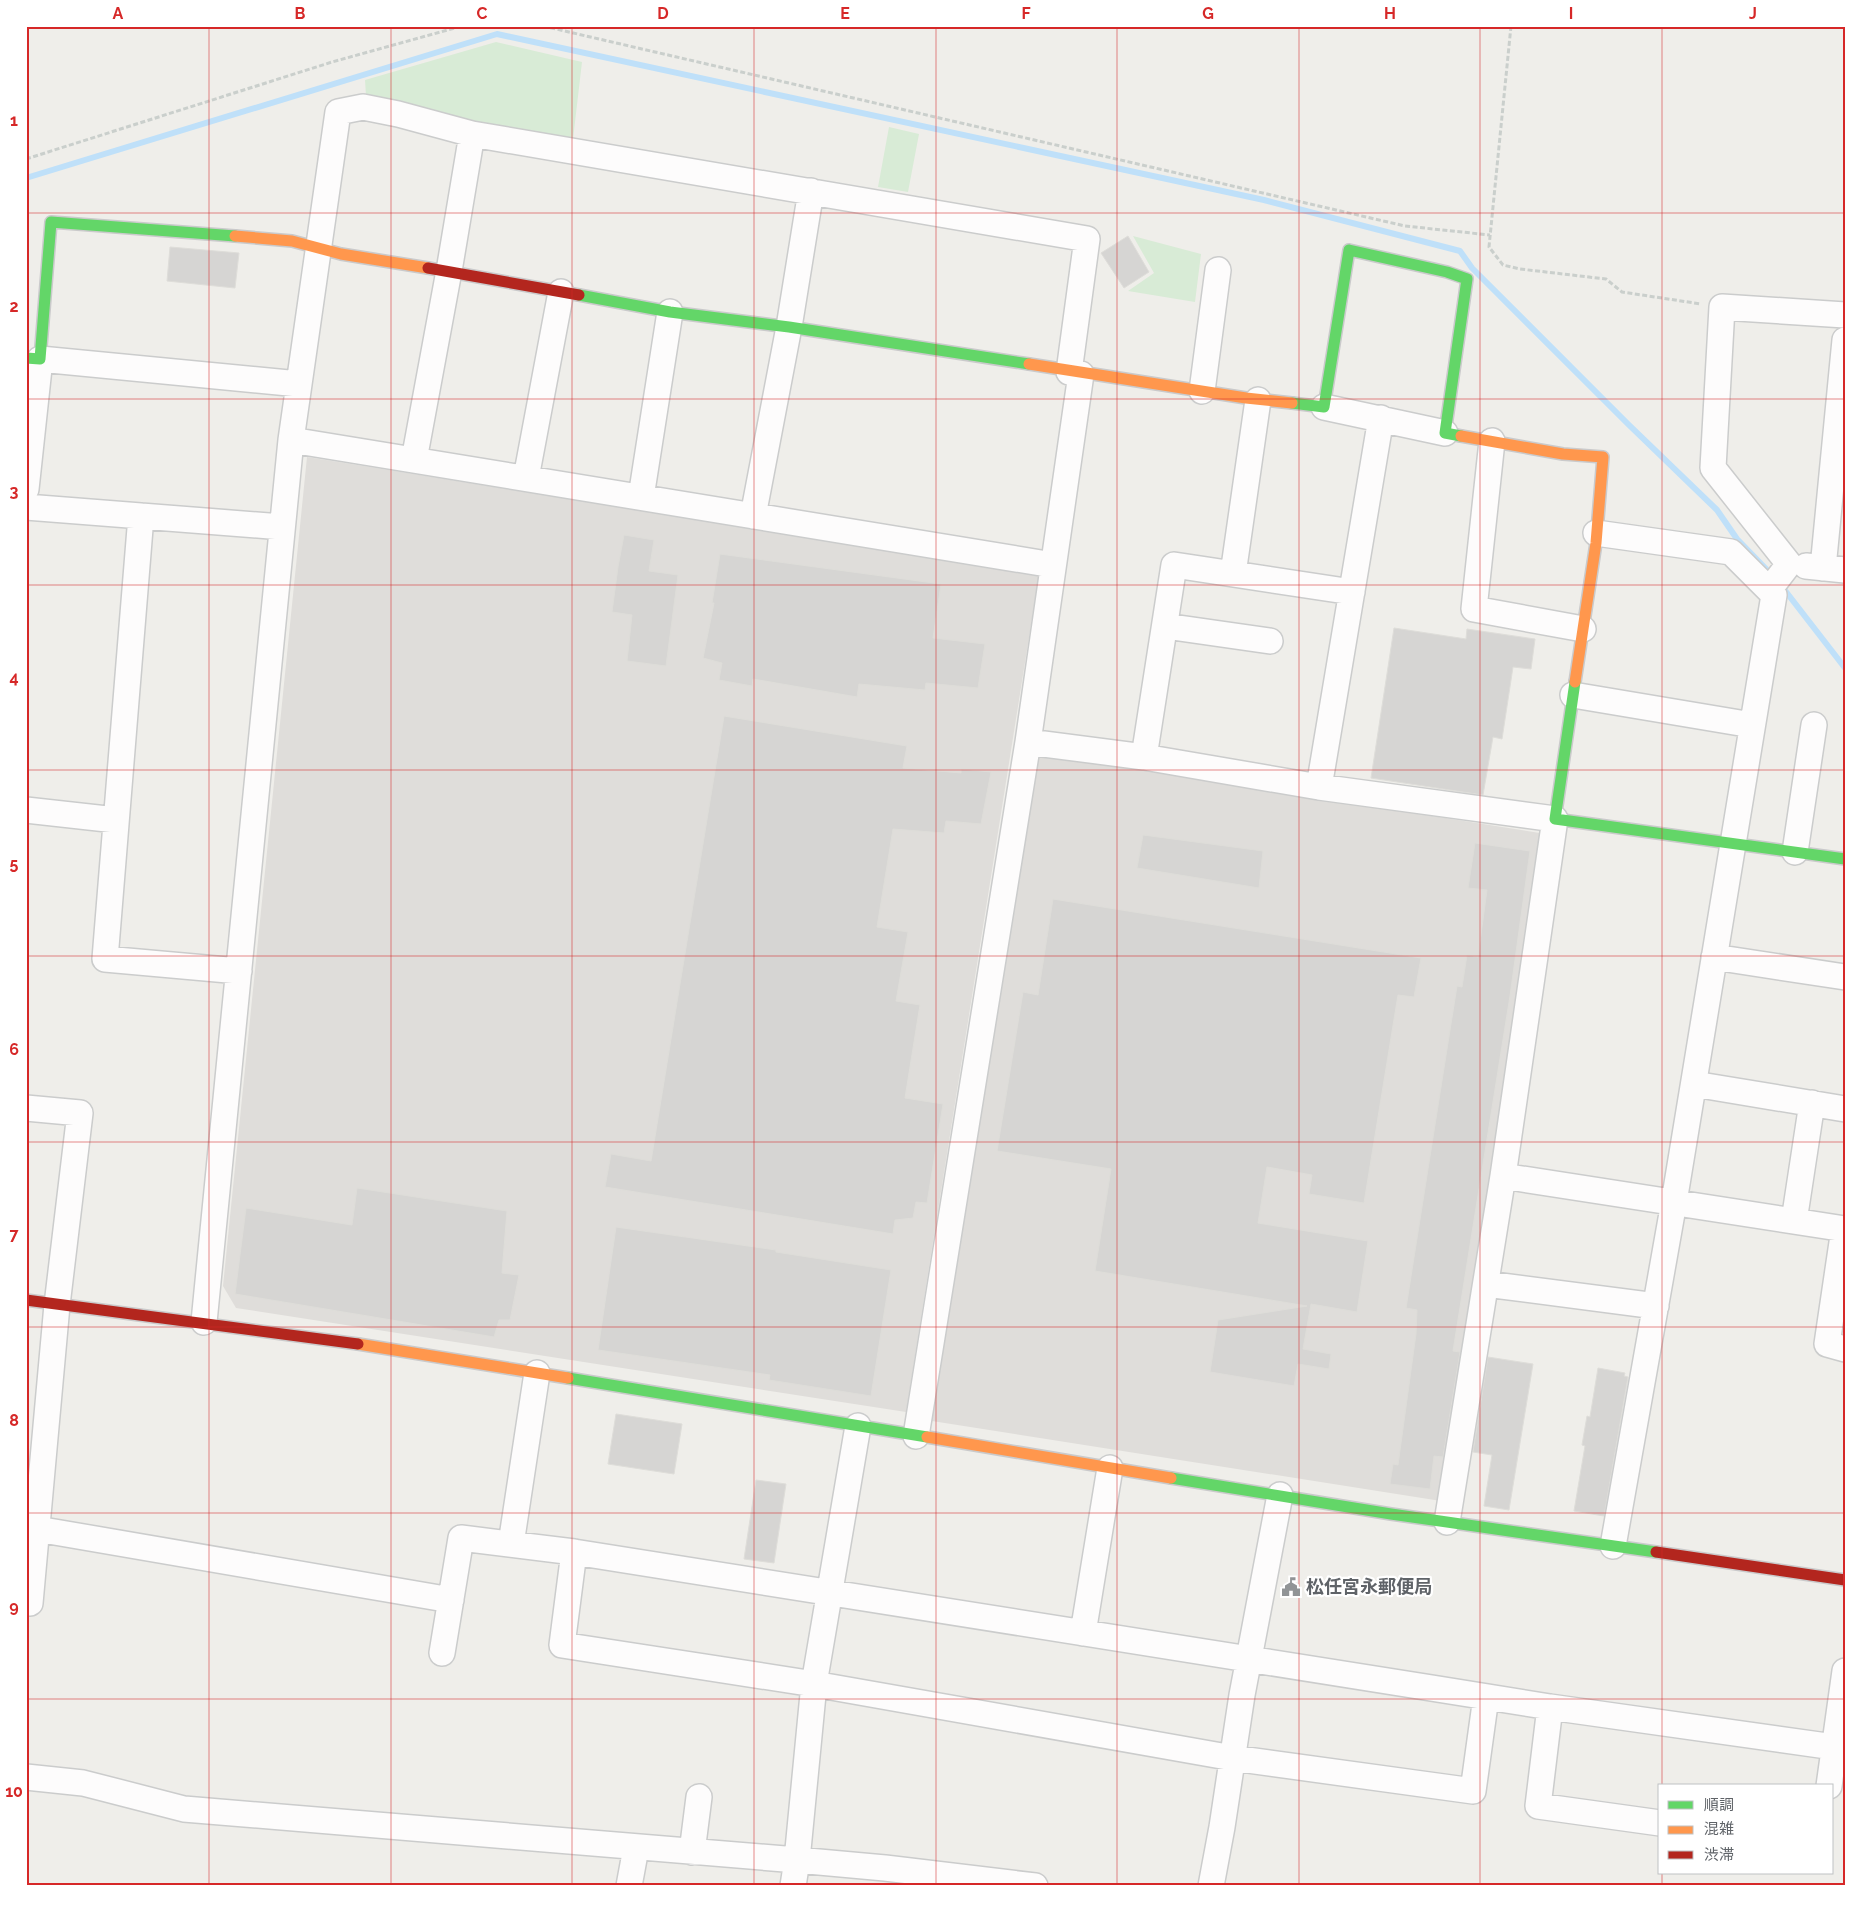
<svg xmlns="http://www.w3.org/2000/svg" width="1871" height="1912" font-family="Raleway,'Noto Sans JP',sans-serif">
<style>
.industrial{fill:#dfddda}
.green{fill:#d8ebd6}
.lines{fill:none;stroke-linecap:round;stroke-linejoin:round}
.stream{stroke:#bfe0f9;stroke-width:6}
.building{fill:#d6d5d3;stroke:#deddd9}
.street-casing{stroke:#cbcccc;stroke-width:28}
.fast-casing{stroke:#cacacb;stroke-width:14}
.slow-casing{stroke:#cacacb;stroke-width:14}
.jam-casing{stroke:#cacacb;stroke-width:14}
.path{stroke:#cacfcc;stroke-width:3;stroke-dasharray:5 2.5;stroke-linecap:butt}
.street{stroke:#fdfcfc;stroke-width:25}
.fast{stroke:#63d668;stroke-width:11}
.slow{stroke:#ff974d;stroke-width:11}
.jam{stroke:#b3261e;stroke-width:11}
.grid{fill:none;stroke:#d62828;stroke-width:1;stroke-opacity:0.55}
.labels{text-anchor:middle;stroke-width:4.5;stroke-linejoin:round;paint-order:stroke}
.poi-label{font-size:18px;font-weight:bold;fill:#5f6368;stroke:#fff;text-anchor:start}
.neatline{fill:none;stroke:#d62828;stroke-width:2}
.grid-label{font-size:16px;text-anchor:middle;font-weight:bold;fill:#d62828}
</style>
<rect width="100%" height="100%" fill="#efeeea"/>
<path class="industrial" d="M 307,457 L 1039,574 L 906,1412 L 236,1308 L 223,1286 Z
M 1038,754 L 1546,834 L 1441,1501 L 932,1421 Z"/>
<path class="green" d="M 496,42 L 582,62 L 573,139 L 461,121 L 366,96 L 365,80 Z
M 889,127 L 919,134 L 908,192 L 878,187 Z
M 1133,236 L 1201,254 L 1195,302 L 1128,291 L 1154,273 Z"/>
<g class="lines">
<path class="stream" d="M 26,178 L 497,34 L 1264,200 L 1460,251 L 1472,268 L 1629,425 L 1717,510 L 1737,539 L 1770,573
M 1780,584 L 1845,668"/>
</g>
<path class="building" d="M 1128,236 L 1149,272 L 1124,288 L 1101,253 Z
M 170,247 L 239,253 L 235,288 L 167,281 Z
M 624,535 L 654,540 L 649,571 L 678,575 L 666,666 L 627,661 L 632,615 L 612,612 L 618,567 Z
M 720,554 L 941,584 L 933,638 L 985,644 L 978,688 L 926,683 L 925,690 L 859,684 L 857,697 L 753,679 L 752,686 L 719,680 L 722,663 L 703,658 L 714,603 L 712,603 Z
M 1394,628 L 1466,639 L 1467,629 L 1535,639 L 1531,669 L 1513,667 L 1502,739 L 1493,737 L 1483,795 L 1371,778 Z
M 724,716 L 907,746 L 903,768 L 961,773 L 961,769 L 991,772 L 981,824 L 946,821 L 944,833 L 893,829 L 877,927 L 908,932 L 896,1001 L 920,1005 L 905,1098 L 943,1104 L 927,1203 L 916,1202 L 913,1218 L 895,1220 L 893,1234 L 605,1187 L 611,1154 L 651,1161 Z
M 1143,835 L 1263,851 L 1259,888 L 1137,868 Z
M 1475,843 L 1530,851 L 1510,996 L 1453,1351 L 1460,1352 L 1443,1457 L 1434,1456 L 1430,1489 L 1390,1484 L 1393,1464 L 1398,1465 L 1416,1334 L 1417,1310 L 1406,1308 L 1457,986 L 1462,987 L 1467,955 L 1478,957 L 1487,890 L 1468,888 Z
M 1053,899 L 1421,958 L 1414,997 L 1398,995 L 1364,1203 L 1309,1194 L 1312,1175 L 1267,1167 L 1258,1223 L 1368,1241 L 1357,1312 L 1311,1304 L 1303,1349 L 1331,1354 L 1329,1369 L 1298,1364 L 1294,1386 L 1210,1372 L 1218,1320 L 1307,1306 L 1095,1271 L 1111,1169 L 997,1151 L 1023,992 L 1038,995 Z
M 357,1188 L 507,1211 L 502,1273 L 519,1275 L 510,1320 L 499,1320 L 494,1337 L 235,1294 L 246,1208 L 352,1225 Z
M 616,1227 L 776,1250 L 776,1252 L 891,1270 L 871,1396 L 769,1380 L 770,1375 L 598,1350 Z
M 1488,1357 L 1533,1364 L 1509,1510 L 1484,1506 L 1492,1455 L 1473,1452 Z
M 1598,1368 L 1625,1373 L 1624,1376 L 1628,1377 L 1604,1516 L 1574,1511 L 1585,1446 L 1582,1445 L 1587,1416 L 1590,1417 Z
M 616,1414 L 682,1424 L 674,1474 L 608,1464 Z
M 756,1480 L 786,1484 L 774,1563 L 744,1559 Z"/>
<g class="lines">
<g class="street-casing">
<path id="street" d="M 1081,374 L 1028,742 L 1144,757 L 1319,787 L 1555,819 L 1503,1176 L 1845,1229
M 1202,391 L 1218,270
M 1324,407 L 1445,433
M 291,440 L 1053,565
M 1492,441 L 1474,609 L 1583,629
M 414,460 L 449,271 L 472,134
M 526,478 L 561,292
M 26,489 L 40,359 L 299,384
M 641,497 L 670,312
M 26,507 L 282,527
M 141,516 L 105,959 L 239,971
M 753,516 L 789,327 L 811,191
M 1596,533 L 1731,552 L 1774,595 L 1674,1202 L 1613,1546
M 1806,566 L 1845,570
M 1823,568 L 1845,340
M 1233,574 L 1258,400
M 1769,590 L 1789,564 L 1713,468 L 1722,307 L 1845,315
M 1165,626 L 1270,641
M 1573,695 L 1752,725
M 1144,757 L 1174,565 L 1352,592
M 1319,787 L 1381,418
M 26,810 L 116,820
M 1795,852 L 1814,725
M 1714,957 L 1845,977
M 1694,1084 L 1845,1109
M 26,1108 L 80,1113 L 57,1305 L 30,1603
M 1794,1221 L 1812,1103
M 1844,1229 L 1827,1344 L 1845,1349
M 1486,1284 L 1656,1306
M 204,1322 L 291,440 L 338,112 L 363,107 L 398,114 L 472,134 L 1087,239 L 1069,372
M 916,1436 L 1028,742
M 1447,1522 L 1503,1176
M 37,1529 L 451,1600
M 511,1544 L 537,1373
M 1083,1633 L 1110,1468
M 442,1653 L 461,1538 L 574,1552
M 1486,1697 L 1473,1791 L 1233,1758 L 814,1684 L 562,1645 L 574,1552 C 900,1604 1225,1655 1550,1707
M 26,1777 L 83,1783 L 184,1809 L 797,1860 L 885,1868 L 1035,1886
M 1829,1786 L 1845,1671
M 1660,1823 L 1538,1806 L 1550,1707 L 1834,1747
M 692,1852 L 699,1797
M 629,1886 L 636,1848
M 793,1886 L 797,1860 L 814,1684 L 858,1426
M 1211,1886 L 1222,1827 L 1242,1695 L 1280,1495"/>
</g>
<g class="fast-casing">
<path id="fast" d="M 579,295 L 670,312 L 789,327 L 1029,364
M 26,358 L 40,359 L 51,222 L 235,236
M 1292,403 L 1324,407 L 1349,250 L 1447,272 L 1467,279 L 1445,433 L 1461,436
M 1575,682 L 1555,819 L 1845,859
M 568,1378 L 927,1437
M 1171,1478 L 1391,1514 L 1656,1552"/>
</g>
<g class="slow-casing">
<path id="slow" d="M 235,236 L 292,241 L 341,254 L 428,268
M 1029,364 L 1246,398 L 1292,403
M 1461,436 L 1563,454 L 1603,457 L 1596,543 L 1575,682
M 358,1344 L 568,1378
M 927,1437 L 1171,1478"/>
</g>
<g class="jam-casing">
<path id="jam" d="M 428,268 L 579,295
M 26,1300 L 358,1344
M 1656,1552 L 1845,1580"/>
</g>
<path class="path" d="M 543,26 L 1405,226 L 1490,235
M 1511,26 L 1489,247 L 1503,265 L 1520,269 L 1606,279 L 1622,292 L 1701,304
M 26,159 L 332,62 L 462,26"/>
<use href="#street" class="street"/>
<use href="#fast" class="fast"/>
<use href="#slow" class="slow"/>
<use href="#jam" class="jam"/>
</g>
<path class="grid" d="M 209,26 L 209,1886M 391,26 L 391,1886M 572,26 L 572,1886M 754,26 L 754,1886M 936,26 L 936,1886M 1117,26 L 1117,1886M 1299,26 L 1299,1886M 1480,26 L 1480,1886M 1662,26 L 1662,1786M 26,213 L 1845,213M 26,399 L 1845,399M 26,585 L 1845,585M 26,770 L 1845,770M 26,956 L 1845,956M 26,1142 L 1845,1142M 26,1327 L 1845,1327M 26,1513 L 1845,1513M 26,1699 L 1845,1699M 1662,1873 L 1662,1886"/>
<defs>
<g id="civic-bare" transform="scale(1.5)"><path d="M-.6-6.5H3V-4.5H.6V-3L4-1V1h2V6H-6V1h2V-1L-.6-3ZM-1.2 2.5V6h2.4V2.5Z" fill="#919496" stroke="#fff" stroke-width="2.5" paint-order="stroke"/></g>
</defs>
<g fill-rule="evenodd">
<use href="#civic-bare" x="1291" y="1587"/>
</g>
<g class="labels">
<g class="poi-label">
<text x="1306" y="1593">松任宮永郵便局</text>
</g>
</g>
<rect width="1871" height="1912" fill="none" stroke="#ffffff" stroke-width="55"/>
<rect x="1658" y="1784" width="175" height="90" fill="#ffffff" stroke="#bfc1c3"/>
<rect x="1668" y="1801" width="25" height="8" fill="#63d668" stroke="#bfc1c3"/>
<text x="1704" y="1810" font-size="15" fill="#5f6368">順調</text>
<rect x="1668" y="1826" width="25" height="8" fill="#ff974d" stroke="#bfc1c3"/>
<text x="1704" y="1834" font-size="15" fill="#5f6368">混雑</text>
<rect x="1668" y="1851" width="25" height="8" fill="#b3261e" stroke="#bfc1c3"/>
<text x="1704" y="1860" font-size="15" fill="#5f6368">渋滞</text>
<rect x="28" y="28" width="1816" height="1856" class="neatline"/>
<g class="grid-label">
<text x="118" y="19">A</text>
<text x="300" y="19">B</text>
<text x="482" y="19">C</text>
<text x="663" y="19">D</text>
<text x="845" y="19">E</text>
<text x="1026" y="19">F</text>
<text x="1208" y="19">G</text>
<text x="1390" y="19">H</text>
<text x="1571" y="19">I</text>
<text x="1753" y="19">J</text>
<text x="14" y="126">1</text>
<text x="14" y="312">2</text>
<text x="14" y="497">3</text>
<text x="14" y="683">4</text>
<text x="14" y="869">5</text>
<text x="14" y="1055">6</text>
<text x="14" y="1240">7</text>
<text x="14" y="1426">8</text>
<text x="14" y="1612">9</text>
<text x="14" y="1797">10</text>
</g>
</svg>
